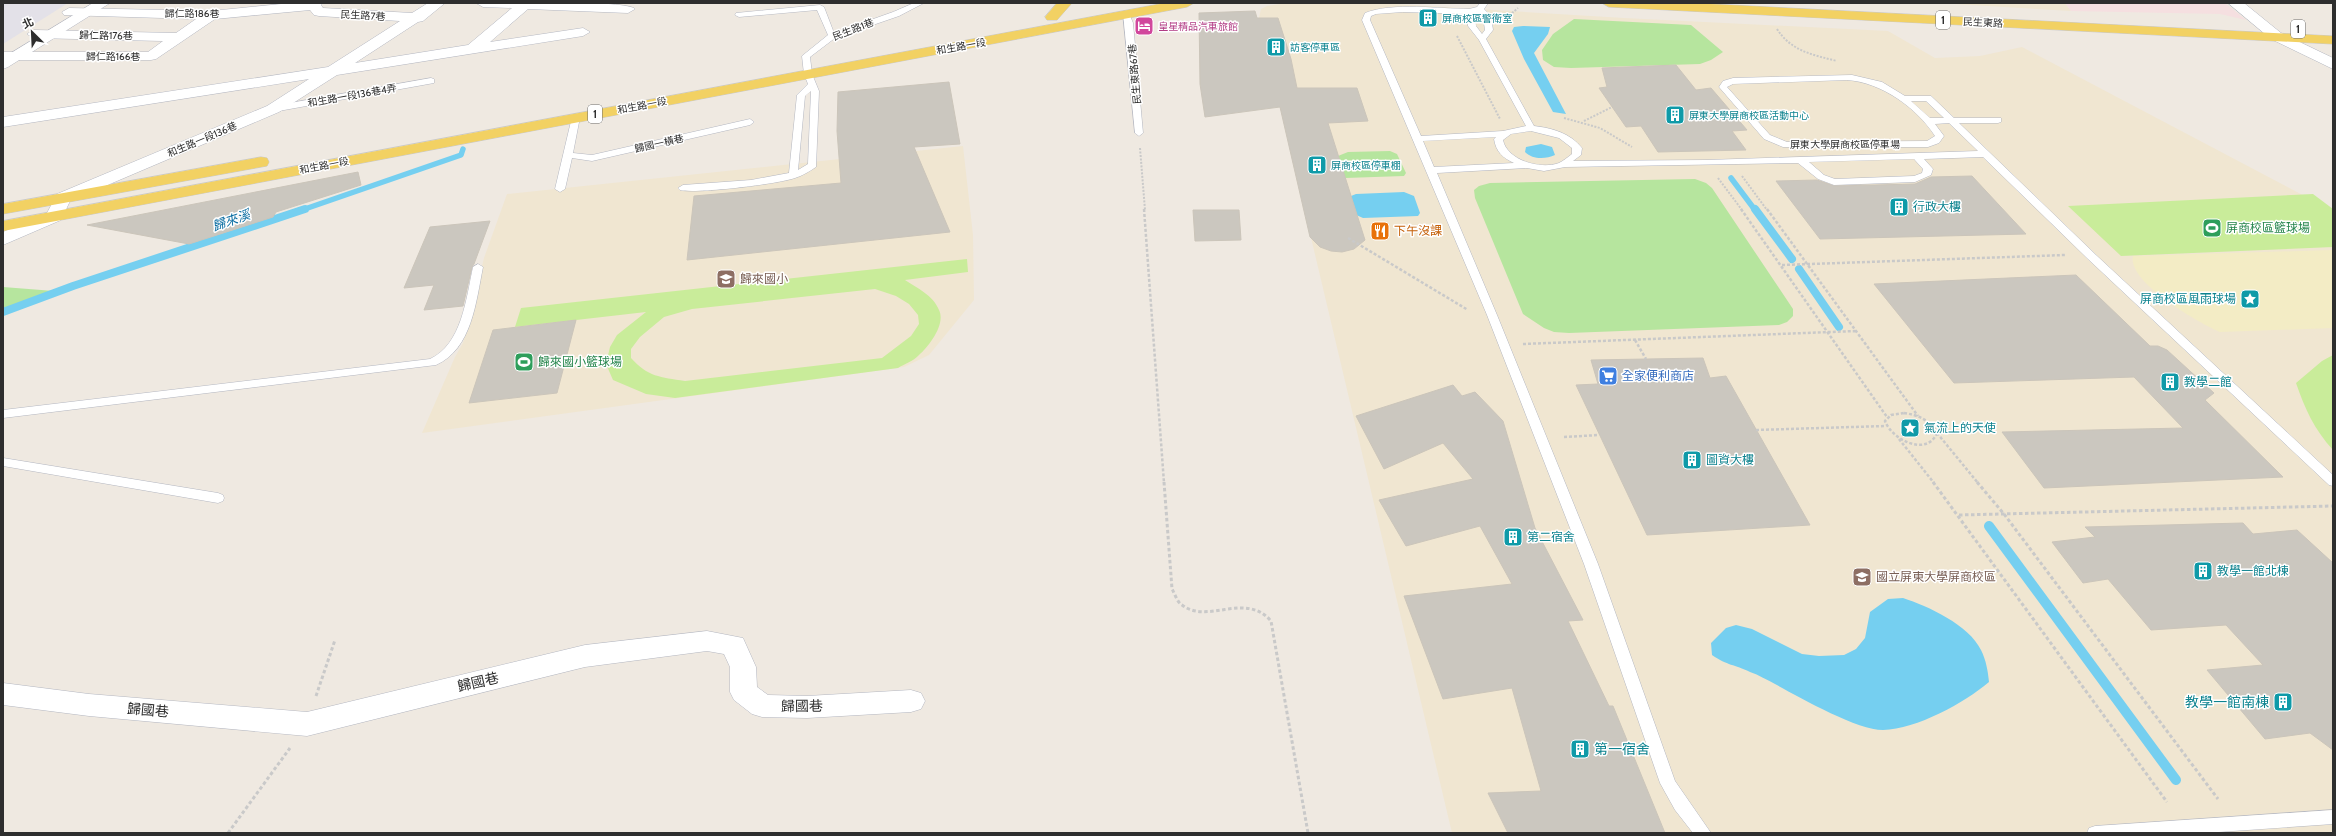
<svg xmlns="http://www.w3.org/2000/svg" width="2336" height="836" font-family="Cabin,'Noto Sans TC',sans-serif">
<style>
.industrial{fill:#e3e1e8}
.education{fill:#f0e6d1}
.medical{fill:#f5dfe0}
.green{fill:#b6e59e}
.sand{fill:#f3ecc5}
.pitch{fill:#c9ec9a;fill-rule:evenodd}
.water{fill:#75cff0}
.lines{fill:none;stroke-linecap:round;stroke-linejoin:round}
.stream-far2{stroke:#75cff0;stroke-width:5.5}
.stream-far1{stroke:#75cff0;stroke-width:8}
.stream{stroke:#75cff0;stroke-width:10}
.building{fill:#cbc7bf;stroke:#cbc5ba}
.lane-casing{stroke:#b4b7c1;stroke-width:1}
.street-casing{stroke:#b4b7c1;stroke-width:1}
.secondary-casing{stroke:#b4b7c1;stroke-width:1}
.primary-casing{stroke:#c9c9c9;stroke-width:1}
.path-far2{stroke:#c9c9c9;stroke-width:2;stroke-dasharray:2 1.5;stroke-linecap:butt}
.path-far1{stroke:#c9c9c9;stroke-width:2.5;stroke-dasharray:3 2;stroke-linecap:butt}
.path{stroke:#c9c9c9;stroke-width:3;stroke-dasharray:3.5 2.5;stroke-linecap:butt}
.lane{fill:#fff;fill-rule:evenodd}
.street{fill:#fff;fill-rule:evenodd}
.secondary{fill:#fff;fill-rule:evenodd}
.primary{fill:#f2d163;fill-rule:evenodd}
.labels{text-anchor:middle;stroke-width:3;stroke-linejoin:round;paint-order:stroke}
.far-street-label{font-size:10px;fill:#2e2e2e;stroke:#fff}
.far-culture-label{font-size:10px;fill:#0d838f;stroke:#fff;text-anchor:start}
.far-hotel-label{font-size:10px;fill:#b23c85;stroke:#fff;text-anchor:start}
.shield{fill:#fff;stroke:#6d6d6d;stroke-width:1}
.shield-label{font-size:11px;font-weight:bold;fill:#2e2e2e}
.culture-label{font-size:12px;fill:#0d838f;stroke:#fff;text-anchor:start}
.leisure-label{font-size:12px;fill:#27864d;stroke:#fff;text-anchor:start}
.food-label{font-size:12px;fill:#c56008;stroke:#fff;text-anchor:start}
.education-label{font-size:12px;fill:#785e54;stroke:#fff;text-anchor:start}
.shop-label{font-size:12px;fill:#366cbe;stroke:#fff;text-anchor:start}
.water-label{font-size:13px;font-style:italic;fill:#0d6fa3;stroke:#fff}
.near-street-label{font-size:14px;fill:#2e2e2e;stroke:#fff}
.near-culture-label{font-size:14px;fill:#0d838f;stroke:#fff;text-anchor:end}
</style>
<rect width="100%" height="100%" fill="#efe9e1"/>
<path class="industrial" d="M 3,3 L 68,3 L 3,44 Z"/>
<path class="education" d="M 1378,3 L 1624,18 L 1888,31 L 1935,58 L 1980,56 L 2022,47 L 2333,211 L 2333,833 L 1452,833 L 1259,18 L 1261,9 L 1267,6 L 1280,4 Z
M 1937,3 L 2065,3 L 2071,11 L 1971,5 Z
M 963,146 L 973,235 L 974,300 L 929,355 L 904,367 L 422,433 L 455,357 L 463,343 L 484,258 L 507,194 Z"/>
<path class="medical" d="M 2065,3 L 2225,3 L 2246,20 L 2220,14 L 2071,11 Z"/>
<path class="green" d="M 1574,19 L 1691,25 L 1723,52 L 1711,60 L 1700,64 L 1571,68 L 1554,67 L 1543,60 L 1542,50 L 1553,34 Z
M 1390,151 L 1397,154 L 1406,173 L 1404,176 L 1345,178 L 1338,156 L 1348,152 Z
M 1695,179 L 1706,183 L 1712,188 L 1793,309 L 1793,316 L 1787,322 L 1779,325 L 1569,333 L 1554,332 L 1544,328 L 1523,314 L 1475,198 L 1474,190 L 1479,186 L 1490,183 Z
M 3,287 L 54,291 L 3,309 Z"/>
<path class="sand" d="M 2333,250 L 2333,328 L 2220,332 C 2199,323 2127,282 2133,256 Z"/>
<path class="pitch" d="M 2313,194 L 2333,209 L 2333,247 L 2121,256 L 2068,206 Z
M 967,259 L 968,272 L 905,280 C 917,288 933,295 939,310 C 946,324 929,346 919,355 C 914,361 904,364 898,368 L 675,398 L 646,394 L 613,380 L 606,364 L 610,347 L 617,335 L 646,312 L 515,327 L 521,308 ZM 875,289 L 896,296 L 909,304 L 918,315 L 919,324 L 911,336 L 882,358 L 685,381 C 660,377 648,377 631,358 L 631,349 L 640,337 L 664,317 L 692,309 Z
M 2333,355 L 2333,450 C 2314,429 2305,409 2296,383 L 2322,361 Z"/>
<path class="water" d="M 1523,26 L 1550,27 L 1548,34 L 1534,53 L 1566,114 L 1553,112 L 1524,59 L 1512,31 L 1514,27 Z
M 1541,144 L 1552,147 L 1555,155 C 1546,159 1533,160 1525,152 L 1526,147 Z
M 1404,192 L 1414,196 L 1420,213 L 1418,216 L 1363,218 L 1354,214 L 1350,200 L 1351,196 L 1356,194 Z
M 1903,598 C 1928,606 1969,625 1981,650 C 1986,660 1988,671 1989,682 C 1964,703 1917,729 1883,730 C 1857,730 1799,697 1775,684 C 1767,680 1759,675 1750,672 C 1734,664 1728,666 1712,655 L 1711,643 L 1726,628 L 1736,625 L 1752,629 L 1802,654 L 1819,656 L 1844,655 L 1856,649 L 1865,638 L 1870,612 L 1888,599 Z"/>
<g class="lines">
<path class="stream-far2" d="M 1731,178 L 1755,210
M 302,210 L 461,155 L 463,149"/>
<path class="stream-far1" d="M 1755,209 L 1792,259
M 1799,269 L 1839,327
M 3,312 L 73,286 L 305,209"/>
<path class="stream" d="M 1989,526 L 2176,780"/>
</g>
<path class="building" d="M 1255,11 L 1257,18 L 1278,18 L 1291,59 L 1297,88 L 1357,88 L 1368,121 L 1328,123 L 1365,240 L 1354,249 L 1342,252 L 1331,251 L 1320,247 L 1310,237 L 1280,107 L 1205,117 L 1200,84 L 1199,13 Z
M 1676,65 L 1696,90 L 1711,88 L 1747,130 L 1732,131 L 1746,150 L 1658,152 L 1641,126 L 1626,127 L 1599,88 L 1607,87 L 1602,68 Z
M 949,82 L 960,144 L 914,147 L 950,232 L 687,260 L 694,196 L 841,183 L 837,131 L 838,92 Z
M 358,172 L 361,185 L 276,212 L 273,217 L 189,244 L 87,225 Z
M 1972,176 L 2026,234 L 1820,239 L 1776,181 L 1817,180 L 1834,186 L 1915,184 L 1931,177 Z
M 1193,210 L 1239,210 L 1241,240 L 1195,241 Z
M 490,221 L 474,264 L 472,267 L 463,306 L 424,310 L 434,285 L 404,288 L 430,227 Z
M 2076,275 L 2150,346 L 2158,346 L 2167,350 L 2214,393 L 2205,400 L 2283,477 L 2044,488 L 2002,432 L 2183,428 L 2134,377 L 1954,383 L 1874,284 Z
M 576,320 L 557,393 L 469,403 L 493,330 Z
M 1703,358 L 1710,378 L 1726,376 L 1810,525 L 1647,535 L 1576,385 L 1598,384 L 1591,360 Z
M 1453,385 L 1462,396 L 1475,392 L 1503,421 L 1535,528 L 1583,620 L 1568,621 L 1609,706 L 1613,706 L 1665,833 L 1508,833 L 1488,793 L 1541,791 L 1512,688 L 1443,699 L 1404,596 L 1512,584 L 1480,526 L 1406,546 L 1379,500 L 1473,479 L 1443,443 L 1384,469 L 1356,416 Z
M 2243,523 L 2253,534 L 2297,530 L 2333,563 L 2333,750 L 2310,733 L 2265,739 L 2207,670 L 2263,665 L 2226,625 L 2151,630 L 2108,579 L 2083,583 L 2052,542 L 2095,537 L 2085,527 Z"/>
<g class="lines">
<g class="lane-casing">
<path id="lane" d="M 914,3 L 924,3 L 899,16 L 835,38 L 810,57 L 812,74 L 819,91 L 816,167 C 810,171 802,176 795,178 C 778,184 696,194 680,190 L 678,188 L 683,185 L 751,180 L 789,173 L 797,95 L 808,84 L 804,74 L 802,56 L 828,35 L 817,10 L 739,17 L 735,15 L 736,13 L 820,5 L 824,7 L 834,33 L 893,12 ZM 811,91 L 808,164 L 798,170 L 805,96 Z
M 1480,3 L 1488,3 L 1484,9 L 1491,16 L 1493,30 L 1486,39 L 1534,126 C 1552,128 1570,133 1582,148 L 1581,155 L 1573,161 L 1707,160 L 1978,151 L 1949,123 L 1935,124 L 1944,136 L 1939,143 L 1928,147 L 1783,147 L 1764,139 L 1719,87 L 1723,81 L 1733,78 L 1852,75 L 1882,82 L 1905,96 L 1931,96 L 1954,118 L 2001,118 L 2001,122 L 1998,123 L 1959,123 L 2096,255 L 2333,475 L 2333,486 L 2329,485 L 2088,259 L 1983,157 L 1924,159 L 1933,169 L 1931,175 L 1915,182 L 1834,185 L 1818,179 L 1798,163 L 1565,167 L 1544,171 L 1527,168 L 1437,173 L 1497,315 L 1598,564 L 1675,781 L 1711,833 L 1693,833 L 1675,810 L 1660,783 L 1584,564 L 1487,315 L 1362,20 L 1365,13 C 1393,2 1439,9 1469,9 L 1477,7 ZM 1403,12 L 1467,14 L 1468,26 L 1479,40 L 1526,126 L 1503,131 L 1421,136 L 1370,20 L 1371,16 L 1376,14 ZM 1475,14 L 1481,14 L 1483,17 L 1485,30 L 1482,34 L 1476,26 ZM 1847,80 C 1881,82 1917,108 1935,136 L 1927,141 L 1787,142 L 1770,135 L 1727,87 L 1733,84 ZM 1911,101 L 1926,101 L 1944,118 L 1930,118 ZM 1531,131 L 1559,138 L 1572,148 L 1572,154 C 1568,157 1563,161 1559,163 C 1540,170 1507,160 1503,140 L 1511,134 ZM 1496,137 L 1494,139 C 1496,152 1503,158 1514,163 L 1434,167 L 1423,141 ZM 1914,159 L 1923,169 L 1922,173 L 1914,176 L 1835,179 L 1824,175 L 1809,162 Z
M 1123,13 L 1129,13 L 1133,23 L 1143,133 L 1139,136 L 1135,133 Z
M 431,78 L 434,79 L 434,83 L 273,112 L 269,109 L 273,106 Z
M 576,114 L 580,117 L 573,153 L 592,155 L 750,119 L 754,122 L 750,125 L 592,161 L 572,158 L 565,189 L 560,192 L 555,189 L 572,117 Z
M 478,264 L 483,267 C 476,302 472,349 436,365 L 3,418 L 3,410 L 430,359 C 462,344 466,299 473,267 Z
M 3,458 L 218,493 L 223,495 L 224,498 L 223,501 L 218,503 L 3,466 Z
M 2333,810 L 2333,824 L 2204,833 L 2087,833 L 2089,828 L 2095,826 Z"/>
</g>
<g class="street-casing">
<path id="street" d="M 291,3 L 323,3 L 321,5 L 323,8 L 412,13 L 428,3 L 445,3 L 423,21 L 418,22 L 355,63 L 468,45 L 512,8 L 483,7 L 476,3 C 496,3 629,0 635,9 L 628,13 L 528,9 L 490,42 L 583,28 L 590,32 L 583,36 L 337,75 L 279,112 L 70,201 L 61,220 L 3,245 L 3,232 L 47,213 L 57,194 L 267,106 L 309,79 L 3,127 L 3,117 L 328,67 L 400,21 L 319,16 L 314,15 L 310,10 L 215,19 L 156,59 L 151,60 L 3,60 L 3,52 L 148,52 L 163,41 L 34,38 L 27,34 L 34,30 L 176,33 L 196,19 L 64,15 L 62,12 L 69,8 L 211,11 Z
M 707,631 L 743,638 L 756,667 L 757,687 L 768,695 L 807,696 L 911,690 L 921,693 L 925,701 L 921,709 L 911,712 L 807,718 L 762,717 L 752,714 L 734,700 L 730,692 L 730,667 L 724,654 L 707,651 L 585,667 L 307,736 L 89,716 L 3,705 L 3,683 L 89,694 L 307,712 L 585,645 Z"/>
</g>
<g class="secondary-casing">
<path id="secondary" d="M 93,3 L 110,3 L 8,67 L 3,69 L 3,58 Z
M 2228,3 L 2244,3 L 2281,33 L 2333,58 L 2333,69 L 2271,39 Z"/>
</g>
<g class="primary-casing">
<path id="primary" d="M 1057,3 L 1072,3 L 1057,20 L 1047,20 L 1045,17 Z
M 1165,3 L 1194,3 L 1187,7 L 3,231 L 3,221 Z
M 1602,3 L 1691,3 L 2333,36 L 2333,44 L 1609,7 Z
M 261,157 L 267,158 L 269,162 L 267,166 L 3,214 L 3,204 Z"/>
</g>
<path class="path-far2" d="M 1504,20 L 1518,8
M 1777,29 C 1791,51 1813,55 1837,61
M 1457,36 L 1500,119
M 1564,118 L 1600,128 L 1632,147
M 1584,121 L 1612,107
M 1140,148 L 1145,210
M 1742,176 L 1767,210
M 1718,178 L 1742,210"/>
<path class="path-far1" d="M 1144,209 L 1164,483
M 1741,209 L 1887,417
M 1767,209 L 1918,416
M 1348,238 L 1468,310
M 1782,265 L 2065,255
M 1635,340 L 1646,359
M 1523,344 L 1856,331
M 1904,413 C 1918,415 1930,420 1937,433 C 1927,457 1892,440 1885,421 L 1891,415 Z
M 1756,430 L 1885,426
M 1937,433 L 1978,483
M 1564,437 L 1599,435
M 1899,439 L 1934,483"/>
<path class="path" d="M 1164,482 L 1172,589 C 1175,594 1177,602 1182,605 C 1208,625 1245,591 1271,621 L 1308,833
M 1933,482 L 2167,802
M 1977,482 L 2004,514 L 2218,799
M 1959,515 L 2333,506
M 316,696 L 335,640
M 228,833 L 290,748"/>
<use href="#lane" class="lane"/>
<use href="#street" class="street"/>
<use href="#secondary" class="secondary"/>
<use href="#primary" class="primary"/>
</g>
<defs>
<g id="building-square" transform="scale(1)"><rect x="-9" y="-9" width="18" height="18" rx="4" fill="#0f9aa8" stroke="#fff"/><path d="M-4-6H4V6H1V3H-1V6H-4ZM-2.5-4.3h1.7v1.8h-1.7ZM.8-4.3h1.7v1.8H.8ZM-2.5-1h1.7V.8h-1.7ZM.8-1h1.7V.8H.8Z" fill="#fff"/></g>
<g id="hotel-square" transform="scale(1)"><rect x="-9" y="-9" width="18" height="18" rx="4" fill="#d1479c" stroke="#fff"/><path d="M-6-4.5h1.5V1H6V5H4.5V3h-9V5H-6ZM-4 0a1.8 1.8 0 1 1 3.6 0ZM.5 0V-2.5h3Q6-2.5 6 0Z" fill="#fff"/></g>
<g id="stadium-square" transform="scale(1)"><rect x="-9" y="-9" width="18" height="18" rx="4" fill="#2e9e5b" stroke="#fff"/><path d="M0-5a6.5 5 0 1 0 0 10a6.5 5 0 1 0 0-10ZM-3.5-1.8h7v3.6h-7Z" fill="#fff"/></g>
<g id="restaurant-square" transform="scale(1)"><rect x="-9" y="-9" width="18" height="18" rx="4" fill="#e8710a" stroke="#fff"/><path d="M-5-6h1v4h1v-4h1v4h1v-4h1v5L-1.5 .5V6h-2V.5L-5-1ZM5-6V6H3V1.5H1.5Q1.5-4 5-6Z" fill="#fff"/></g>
<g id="school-square" transform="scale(1)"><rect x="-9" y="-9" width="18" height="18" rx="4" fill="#8d6e63" stroke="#fff"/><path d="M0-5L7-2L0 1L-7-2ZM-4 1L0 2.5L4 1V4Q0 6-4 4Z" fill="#fff"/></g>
<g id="sight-square" transform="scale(1)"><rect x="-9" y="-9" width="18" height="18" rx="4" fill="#0f9aa8" stroke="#fff"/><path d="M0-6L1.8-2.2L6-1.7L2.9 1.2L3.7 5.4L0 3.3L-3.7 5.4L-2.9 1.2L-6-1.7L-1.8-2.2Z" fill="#fff"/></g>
<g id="supermarket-square" transform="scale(1)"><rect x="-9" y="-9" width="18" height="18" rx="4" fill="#3f7fe0" stroke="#fff"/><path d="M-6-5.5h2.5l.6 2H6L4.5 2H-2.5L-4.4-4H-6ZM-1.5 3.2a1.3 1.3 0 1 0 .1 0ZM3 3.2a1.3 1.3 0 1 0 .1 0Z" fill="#fff"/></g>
<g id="university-square" transform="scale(1)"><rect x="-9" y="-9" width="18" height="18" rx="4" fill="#8d6e63" stroke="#fff"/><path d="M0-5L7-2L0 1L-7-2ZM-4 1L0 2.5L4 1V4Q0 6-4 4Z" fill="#fff"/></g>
</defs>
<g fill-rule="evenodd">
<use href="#building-square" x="1428" y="18"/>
<use href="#hotel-square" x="1144" y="26"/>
<use href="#building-square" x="1276" y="47"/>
<use href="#building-square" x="1675" y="115"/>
<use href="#building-square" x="1317" y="165"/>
<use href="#building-square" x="1899" y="207"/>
<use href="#stadium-square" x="2212" y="228"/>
<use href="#restaurant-square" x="1380" y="231"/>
<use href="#school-square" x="726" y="279"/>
<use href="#sight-square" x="2250" y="299"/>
<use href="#stadium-square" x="524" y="362"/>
<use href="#supermarket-square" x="1608" y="376"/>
<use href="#building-square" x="2170" y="382"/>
<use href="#sight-square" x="1910" y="428"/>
<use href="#building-square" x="1692" y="460"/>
<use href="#building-square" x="1513" y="537"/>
<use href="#building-square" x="2203" y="571"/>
<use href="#university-square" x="1862" y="577"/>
<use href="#building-square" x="2283" y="702"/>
<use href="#building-square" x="1580" y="749"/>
</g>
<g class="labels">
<g class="far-street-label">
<text x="192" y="17">歸仁路186巷</text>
<text transform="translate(363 15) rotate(3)" y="4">民生路7巷</text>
<text transform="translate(1983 22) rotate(3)" y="4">民生東路</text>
<text transform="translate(853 29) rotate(-21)" y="4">民生路1巷</text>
<text transform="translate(106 35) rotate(1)" y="4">歸仁路176巷</text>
<text transform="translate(961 46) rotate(-10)" y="4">和生路一段</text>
<text x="113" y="60">歸仁路166巷</text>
<text transform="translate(1134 74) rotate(-95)" y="4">民生東路67巷</text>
<text transform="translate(352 95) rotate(-10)" y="4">和生路一段136巷4弄</text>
<text transform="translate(642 105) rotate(-11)" y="4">和生路一段</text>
<text transform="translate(202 139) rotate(-23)" y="4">和生路一段136巷</text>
<text transform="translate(659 143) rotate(-13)" y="4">歸國一橫巷</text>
<text x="1845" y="148">屏東大學屏商校區停車場</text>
<text transform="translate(324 165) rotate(-11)" y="4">和生路一段</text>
</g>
<g class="far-culture-label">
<text x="1442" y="22">屏商校區警衛室</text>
<text x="1290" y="51">訪客停車區</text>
<text x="1689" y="119">屏東大學屏商校區活動中心</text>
<text x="1331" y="169">屏商校區停車棚</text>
</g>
<g class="far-hotel-label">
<text x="1158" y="30">皇星精品汽車旅館</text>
</g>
<g class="shield">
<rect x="1936" y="11" width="14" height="18" rx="3"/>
<rect x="2291" y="20" width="14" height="18" rx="3"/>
<rect x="588" y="105" width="14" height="18" rx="3"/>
</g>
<g class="shield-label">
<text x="1943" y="24">1</text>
<text x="2298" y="33">1</text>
<text x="595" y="118">1</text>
</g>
<g class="culture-label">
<text x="1913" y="211">行政大樓</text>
<text x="2236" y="303" text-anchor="end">屏商校區風雨球場</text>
<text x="2184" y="386">教學二館</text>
<text x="1924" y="432">氣流上的天使</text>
<text x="1706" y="464">圖資大樓</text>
<text x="1527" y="541">第二宿舍</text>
<text x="2217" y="575">教學一館北棟</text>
</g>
<g class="leisure-label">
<text x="2226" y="232">屏商校區籃球場</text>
<text x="538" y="366">歸來國小籃球場</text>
</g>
<g class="food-label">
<text x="1394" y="235">下午沒課</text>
</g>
<g class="education-label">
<text x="740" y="283">歸來國小</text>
<text x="1876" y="581">國立屏東大學屏商校區</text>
</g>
<g class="shop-label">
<text x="1622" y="380">全家便利商店</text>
</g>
<g class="water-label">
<text transform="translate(231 220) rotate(-19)" y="5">歸來溪</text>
</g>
<g class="near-street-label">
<text transform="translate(478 682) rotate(-13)" y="5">歸國巷</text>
<text transform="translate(802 706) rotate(-1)" y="5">歸國巷</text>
<text transform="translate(148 710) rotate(5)" y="5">歸國巷</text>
</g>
<g class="near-culture-label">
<text x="2269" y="707">教學一館南棟</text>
<text x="1594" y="754" text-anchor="start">第一宿舍</text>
</g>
</g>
<rect width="2336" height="836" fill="none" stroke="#2e2e2e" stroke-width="8"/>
<g transform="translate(32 32) rotate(336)" stroke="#ffffff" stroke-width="3" paint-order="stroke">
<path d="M0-3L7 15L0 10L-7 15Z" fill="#2e2e2e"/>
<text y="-6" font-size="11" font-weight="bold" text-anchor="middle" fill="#2e2e2e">北</text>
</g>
</svg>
